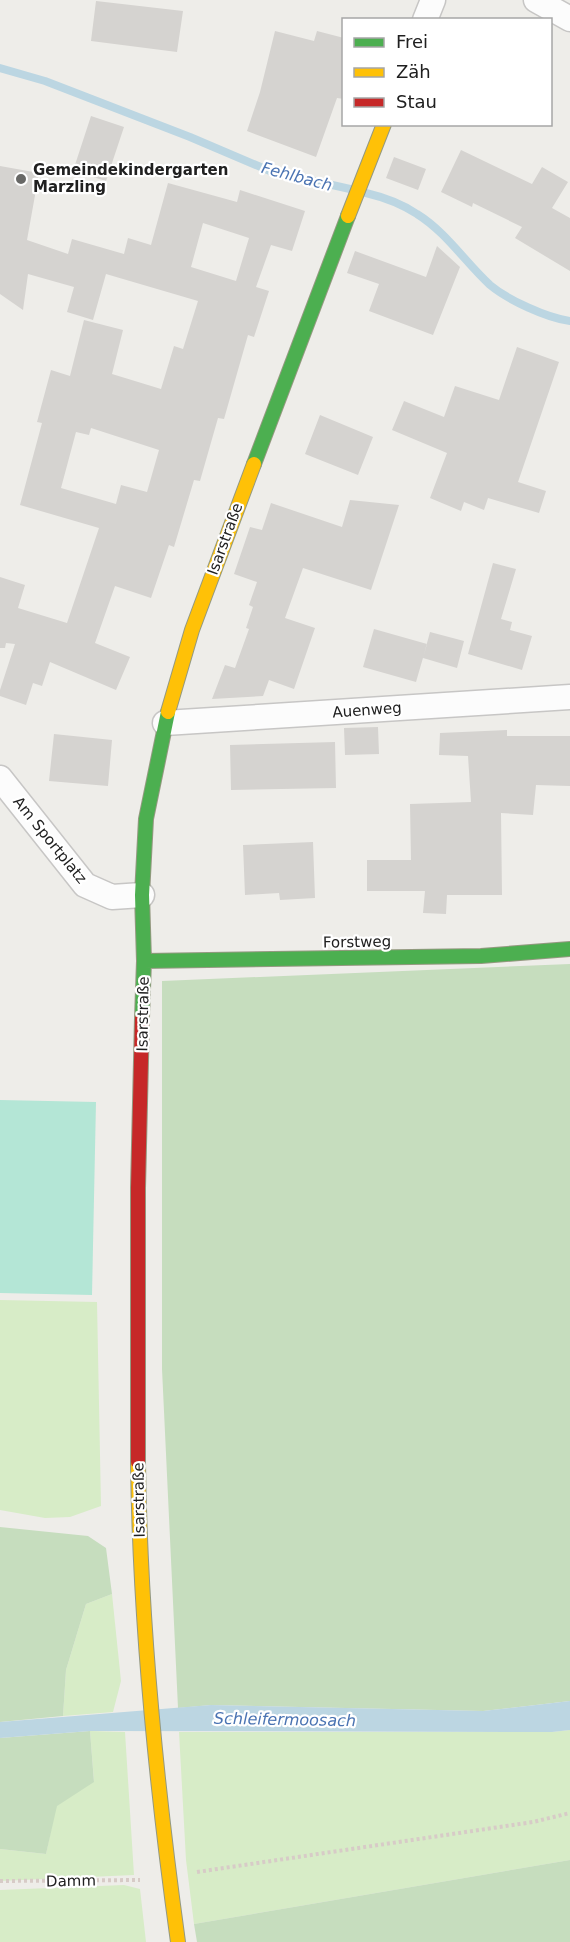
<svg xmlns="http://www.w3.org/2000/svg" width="570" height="1942" font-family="'DejaVu Sans',sans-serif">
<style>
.grass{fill:#d7ecc7}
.forest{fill:#c6ddbe}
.pitch{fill:#b4e6d6}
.water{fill:#bcd6e2}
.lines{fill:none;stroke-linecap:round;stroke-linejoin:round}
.stream{stroke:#bcd6e2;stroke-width:8}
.building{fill:#d5d3d0;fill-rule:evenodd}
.street-casing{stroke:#c7c6c5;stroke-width:27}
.fast-casing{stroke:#949980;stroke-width:16}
.slow-casing{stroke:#949980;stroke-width:16}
.jam-casing{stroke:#949980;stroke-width:16}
.path{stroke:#d7cbc7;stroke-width:4;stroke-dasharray:3 3;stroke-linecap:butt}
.street{stroke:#fcfcfc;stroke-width:24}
.fast{stroke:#4caf50;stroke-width:14}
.slow{stroke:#ffc107;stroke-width:14}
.jam{stroke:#c62828;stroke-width:14}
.poi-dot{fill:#686866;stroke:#fff;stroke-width:2}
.labels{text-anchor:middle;stroke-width:4.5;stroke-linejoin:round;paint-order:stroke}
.poi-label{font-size:15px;font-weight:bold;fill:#202020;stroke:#fff;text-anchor:start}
.street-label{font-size:15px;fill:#202020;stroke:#fff}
.water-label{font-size:16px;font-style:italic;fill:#4a73b2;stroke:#fff}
</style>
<rect width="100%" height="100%" fill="#eeede9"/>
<path class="grass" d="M 0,1300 L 97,1302 L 101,1506 L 70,1517 L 45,1518 L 0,1510 Z
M 112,1594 L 121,1681 L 113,1712 L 63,1716 L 66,1670 L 86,1604 Z
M 570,1730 L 570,1860 L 194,1924 L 186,1860 L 179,1732 L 552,1732 Z
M 90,1731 L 125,1732 L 134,1875 L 0,1881 L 0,1849 L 46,1854 L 56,1806 L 94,1781 Z
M 124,1885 L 140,1889 L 146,1942 L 0,1942 L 0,1890 Z"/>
<path class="forest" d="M 570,964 L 570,1701 L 483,1711 L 211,1705 L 178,1708 L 162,1369 L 162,981 Z
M 0,1527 L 88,1536 L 106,1548 L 112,1594 L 86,1604 L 66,1670 L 63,1716 L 0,1722 Z
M 90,1731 L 94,1782 L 57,1806 L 46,1854 L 0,1849 L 0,1738 Z
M 570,1860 L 570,1942 L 197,1942 L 194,1924 Z"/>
<path class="pitch" d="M 0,1100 L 96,1102 L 92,1295 L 0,1293 Z"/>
<path class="water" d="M 570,1701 L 570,1730 L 552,1732 L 90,1731 L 0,1738 L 0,1722 L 211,1705 L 483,1711 Z"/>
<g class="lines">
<path class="stream" d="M 0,68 L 45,81 L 190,137 L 270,171 L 350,189
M 366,193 C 383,197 402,204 417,214 C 446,232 465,262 490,285 C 508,300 547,318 570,321"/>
</g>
<path class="building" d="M 96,1 L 183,11 L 177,52 L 91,41 Z
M 275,31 L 314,41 L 317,31 L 344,38 L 344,99 L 337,98 L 316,157 L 247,131 L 260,92 Z
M 91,116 L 124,127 L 106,181 L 73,171 Z
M 461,150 L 532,184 L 542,167 L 568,182 L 552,208 L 570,218 L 570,271 L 515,238 L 522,227 L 473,203 L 472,207 L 441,192 Z
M 394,157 L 426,169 L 418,190 L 386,178 Z
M 0,166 L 39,173 L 27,240 L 68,254 L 72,239 L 124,254 L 128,238 L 151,245 L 168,183 L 237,202 L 240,190 L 305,211 L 292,251 L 271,245 L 256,287 L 269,291 L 254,337 L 248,335 L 224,419 L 218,418 L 200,481 L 194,480 L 174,547 L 169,545 L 151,598 L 115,586 L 95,643 L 130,657 L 116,690 L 50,662 L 42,686 L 33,683 L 26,705 L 0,696 L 0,690 L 15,644 L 6,643 L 5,648 L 0,648 L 0,577 L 25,585 L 18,608 L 67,623 L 99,528 L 20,505 L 42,423 L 37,422 L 51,370 L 70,376 L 84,320 L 123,330 L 112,374 L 161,389 L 174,346 L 183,349 L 198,301 L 106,274 L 93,320 L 67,312 L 74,287 L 28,274 L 23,310 L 0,294 ZM 203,223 L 249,238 L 236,281 L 191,267 ZM 91,428 L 159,450 L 147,492 L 121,485 L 116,504 L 61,488 L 76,432 L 89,435 Z
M 437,246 L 460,267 L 433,335 L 369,311 L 379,284 L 347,273 L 355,251 L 426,277 Z
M 517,347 L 559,362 L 518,482 L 546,491 L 539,513 L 488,498 L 484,510 L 464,502 L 461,511 L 430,498 L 447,453 L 392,430 L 404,401 L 444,417 L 455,386 L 499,400 Z
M 320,415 L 373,437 L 358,475 L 305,454 Z
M 350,500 L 399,505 L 371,590 L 303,568 L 285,618 L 315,628 L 294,689 L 269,680 L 263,696 L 212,699 L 225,665 L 235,668 L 249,629 L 246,628 L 253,607 L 249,605 L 257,582 L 234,574 L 250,527 L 262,530 L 271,503 L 342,527 Z
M 493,563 L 516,569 L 501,619 L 512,622 L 510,630 L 532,636 L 522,670 L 468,654 Z
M 374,629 L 427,644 L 416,682 L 363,667 Z
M 430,632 L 464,641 L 457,668 L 423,658 Z
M 378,727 L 379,754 L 345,755 L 344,728 Z
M 507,730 L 507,736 L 570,736 L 570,786 L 536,785 L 533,815 L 501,813 L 502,895 L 447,895 L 446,914 L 423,913 L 425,891 L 367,891 L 367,860 L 411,860 L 410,804 L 471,802 L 468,756 L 439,755 L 440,733 Z
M 54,734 L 112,740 L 108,786 L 49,781 Z
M 335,742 L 336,788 L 231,790 L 230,745 Z
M 313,842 L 315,898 L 280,900 L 279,893 L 245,895 L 243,845 Z"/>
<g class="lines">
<g class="street-casing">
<path id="street" d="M 536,0 L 570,19
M 425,20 L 433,0
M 165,723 L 570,697
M 0,778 L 85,885 L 112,897 L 142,895"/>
</g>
<g class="fast-casing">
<path id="fast" d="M 254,464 L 348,216
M 144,961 L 481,956 L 570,949
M 142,1018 L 144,961 L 142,895 L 146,819 L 168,712"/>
</g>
<g class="slow-casing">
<path id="slow" d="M 348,216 L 384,124
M 168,712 L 192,630 L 254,464
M 138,1462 C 140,1623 156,1783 178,1942"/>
</g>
<g class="jam-casing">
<path id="jam" d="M 138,1462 L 138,1188 L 142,1018"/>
</g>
<path class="path" d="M 197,1872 L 533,1822 L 570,1813
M 0,1881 L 140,1880"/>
<use href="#street" class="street"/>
<use href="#fast" class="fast"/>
<use href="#slow" class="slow"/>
<use href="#jam" class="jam"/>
</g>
<circle class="poi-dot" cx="21" cy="179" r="6"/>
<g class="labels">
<g class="poi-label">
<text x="33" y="175">Gemeindekindergarten<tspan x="33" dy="17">Marzling</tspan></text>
</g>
<g class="street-label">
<text transform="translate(225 539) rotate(-70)" y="5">Isarstraße</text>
<text transform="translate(367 710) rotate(-4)" y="5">Auenweg</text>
<text transform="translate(50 840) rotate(51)" y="5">Am Sportplatz</text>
<text transform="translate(357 942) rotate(-1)" y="5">Forstweg</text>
<text transform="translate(143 1014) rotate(-89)" y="5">Isarstraße</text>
<text transform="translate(139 1500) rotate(-91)" y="5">Isarstraße</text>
<text transform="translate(71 1881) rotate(-1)" y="5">Damm</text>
</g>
<g class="water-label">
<text transform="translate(297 176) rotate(15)" y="6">Fehlbach</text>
<text transform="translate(285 1719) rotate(1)" y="6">Schleifermoosach</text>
</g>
</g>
<rect x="342" y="18" width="210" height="108" fill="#ffffff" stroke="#a6a6a6" stroke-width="1.5"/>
<rect x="354" y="38" width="30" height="9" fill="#4caf50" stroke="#a6a6a6" stroke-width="1.5"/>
<text x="396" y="48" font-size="18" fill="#202020">Frei</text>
<rect x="354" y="68" width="30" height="9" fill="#ffc107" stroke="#a6a6a6" stroke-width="1.5"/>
<text x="396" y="78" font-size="18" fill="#202020">Zäh</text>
<rect x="354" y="98" width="30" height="9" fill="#c62828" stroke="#a6a6a6" stroke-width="1.5"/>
<text x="396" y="108" font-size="18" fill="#202020">Stau</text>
</svg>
